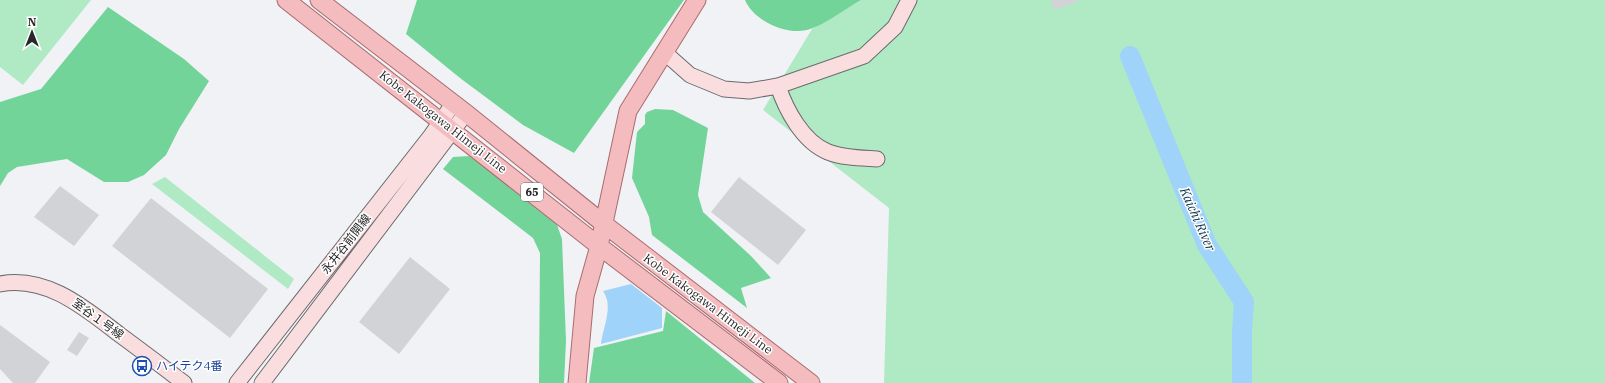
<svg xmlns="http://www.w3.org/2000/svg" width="1605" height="383" font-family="'IBM Plex Serif','Noto Sans JP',serif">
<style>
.green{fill:#b0eac4}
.forest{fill:#72d499}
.water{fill:#9fd3f9}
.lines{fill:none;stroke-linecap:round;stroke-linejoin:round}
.river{stroke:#9fd3f9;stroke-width:20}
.building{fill:#d2d3d7}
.secondary-casing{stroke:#6a6b6e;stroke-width:17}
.primary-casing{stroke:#a86c6f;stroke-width:19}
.secondary{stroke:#fadedf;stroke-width:15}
.primary{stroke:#f5bcbf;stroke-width:17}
.labels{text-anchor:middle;stroke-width:3;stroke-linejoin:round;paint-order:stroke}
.shield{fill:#fff;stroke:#686869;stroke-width:1}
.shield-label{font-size:11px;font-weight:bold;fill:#272829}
.street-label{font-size:12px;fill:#272829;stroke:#fff}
.transit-label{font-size:12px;fill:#164399;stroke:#fff;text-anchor:start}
.water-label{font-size:13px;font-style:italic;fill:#042e46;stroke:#fff}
</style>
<rect width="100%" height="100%" fill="#f1f2f5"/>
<path class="green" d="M 0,0 L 91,0 L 23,85 L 0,67 Z
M 861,0 L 1605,0 L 1605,383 L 884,383 L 889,208 L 763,110 L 812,29 Z
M 165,177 L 294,279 L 288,289 L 152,184 Z"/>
<path class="forest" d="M 417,0 L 684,0 L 574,153 L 523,125 L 460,78 L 406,34 Z
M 745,0 L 861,0 C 845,9 830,21 813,28 C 791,38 754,22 745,0 Z
M 108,7 L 184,59 L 209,81 L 179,129 L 166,155 L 144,175 L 128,182 L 104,182 L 67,159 L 17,167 L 8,173 L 0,186 L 0,102 L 41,89 Z
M 655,109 L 673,110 L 708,128 L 698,195 L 703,212 L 751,256 L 771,278 L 741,288 L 747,308 L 652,235 L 649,217 L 632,178 L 637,132 L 645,124 L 645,115 L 647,112 Z
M 469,156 L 556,222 L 562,239 L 566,341 L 564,383 L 539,383 L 540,253 L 533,238 L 443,169 L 453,157 Z
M 666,311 L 755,383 L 589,383 L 594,348 L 663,331 Z"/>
<path class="water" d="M 631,284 L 662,308 L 662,328 L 601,344 C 603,327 614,306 603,291 Z"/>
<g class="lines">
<path class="river" d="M 1130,56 L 1207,245 L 1244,302 L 1242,331 L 1242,383"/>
</g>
<path class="building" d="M 1051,0 L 1079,0 L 1079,1 L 1054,10 Z
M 739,177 L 806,230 L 778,265 L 711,212 Z
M 60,186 L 99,215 L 74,246 L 34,217 Z
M 151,198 L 268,289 L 230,338 L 112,246 Z
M 410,257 L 450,289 L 399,354 L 359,322 Z
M 0,325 L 50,362 L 35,383 L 13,383 L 0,369 Z
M 79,332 L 89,338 L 77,356 L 67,350 Z"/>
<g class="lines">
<g class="secondary-casing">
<path id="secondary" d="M 664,52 L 690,75 L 724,89 L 749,91 L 778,86 L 864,56 L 895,27 L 909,0
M 778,86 C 786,110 803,142 828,152 C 843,158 861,158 877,159
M 0,284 C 47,275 86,309 120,335 C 142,351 163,367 184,383
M 237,383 L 430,137 L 453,104
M 262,383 L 466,113"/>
</g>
<g class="primary-casing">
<path id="primary" d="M 286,0 L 599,246 L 779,383
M 319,0 L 466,113 L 604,224 L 811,383
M 577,383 L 585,296 L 599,246 L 628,111 L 697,0"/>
</g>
<use href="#secondary" class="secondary"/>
<use href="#primary" class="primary"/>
</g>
<defs>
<g id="bus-ring" transform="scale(1)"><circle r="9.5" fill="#fff" stroke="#1a4fb4" stroke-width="1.5"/><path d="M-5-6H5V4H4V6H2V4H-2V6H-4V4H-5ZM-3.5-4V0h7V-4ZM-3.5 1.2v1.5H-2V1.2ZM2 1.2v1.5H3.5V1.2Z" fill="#1a4fb4"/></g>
</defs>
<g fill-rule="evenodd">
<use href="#bus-ring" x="142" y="366"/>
</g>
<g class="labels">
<rect class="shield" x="521" y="183" width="22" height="18" rx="3"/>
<g class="shield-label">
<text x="532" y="196">65</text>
</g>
<g class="street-label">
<text transform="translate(443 122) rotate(38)" y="4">Kobe Kakogawa Himeji Line</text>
<text transform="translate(346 244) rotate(-52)" y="4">永井谷前開線</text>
<text transform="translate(708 304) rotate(37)" y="4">Kobe Kakogawa Himeji Line</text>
<text transform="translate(98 319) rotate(36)" y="4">室谷１号線</text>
</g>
<g class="transit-label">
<text x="156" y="370">ハイテク4番</text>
</g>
<g class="water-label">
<text transform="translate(1198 219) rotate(66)" y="5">Kaichi River</text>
</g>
</g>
<g transform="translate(32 32)" stroke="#ffffff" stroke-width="3" paint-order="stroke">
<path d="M0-3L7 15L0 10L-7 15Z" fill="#272829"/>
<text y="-6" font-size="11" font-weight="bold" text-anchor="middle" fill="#272829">N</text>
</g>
</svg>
